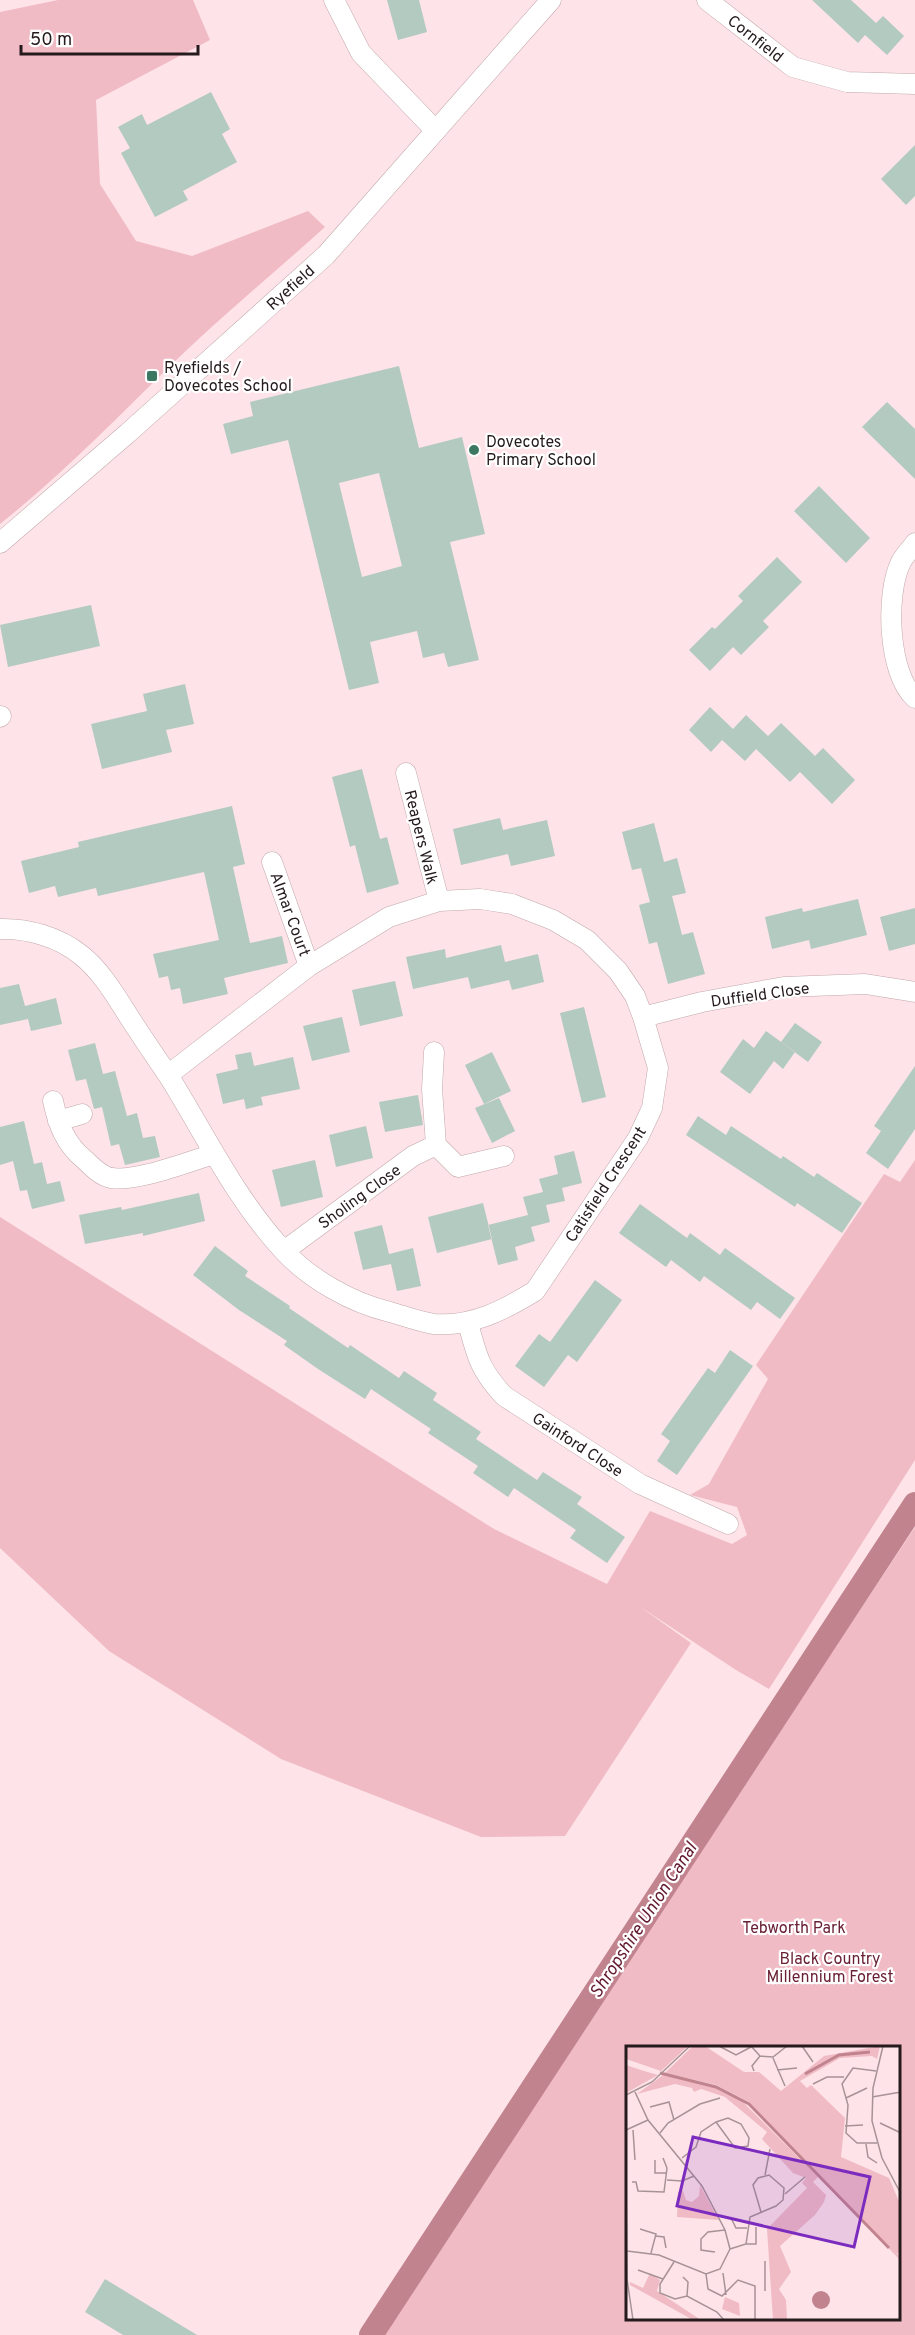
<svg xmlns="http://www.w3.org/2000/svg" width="915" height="2335" font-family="Overpass,sans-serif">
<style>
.green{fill:#f0bbc4;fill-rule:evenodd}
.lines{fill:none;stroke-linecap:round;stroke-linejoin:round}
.canal{stroke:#c1848f;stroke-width:24}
.building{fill:#b2cac0;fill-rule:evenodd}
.street-casing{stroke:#c1a8ab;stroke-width:21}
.street{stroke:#fff;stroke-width:20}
.poi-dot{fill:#3c7862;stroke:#fff;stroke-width:2}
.labels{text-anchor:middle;stroke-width:4.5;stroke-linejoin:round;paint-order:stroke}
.street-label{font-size:16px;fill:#251b1d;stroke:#fff}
.poi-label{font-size:16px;fill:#251b1d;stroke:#fff;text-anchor:start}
.park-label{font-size:16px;fill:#6a2035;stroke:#fff}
.water-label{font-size:18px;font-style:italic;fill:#63192f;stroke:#fff}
.inset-river{fill:none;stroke:#c1848f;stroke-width:3}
.inset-road{fill:none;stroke:#a79397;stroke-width:1.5}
.view{fill:#7b2cbf;fill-opacity:0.15;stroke:#7b2cbf;stroke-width:3}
.inset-edge{fill:none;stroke:#251b1d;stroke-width:3}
</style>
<rect width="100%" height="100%" fill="#fee3e8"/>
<path class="green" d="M 58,0 L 193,0 L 210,40 L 96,100 L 100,184 L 136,241 L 192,256 L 308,211 L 325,227 C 273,274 218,319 168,368 C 113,422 60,476 0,524 L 0,12 Z
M 915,1160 L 915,1460 L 769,1689 L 736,1670 L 639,1606 L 691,1643 L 565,1836 L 481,1837 L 281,1759 L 109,1651 L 0,1548 L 0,1217 L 494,1529 L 607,1584 L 650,1511 L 732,1544 L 747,1535 L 737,1507 L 690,1495 L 709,1484 L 768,1379 L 756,1365 L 884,1174 L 900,1182 Z
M 915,1527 L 915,2335 L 384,2335 L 425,2265 ZM 627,2047 L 898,2047 L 898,2318 L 627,2318 Z"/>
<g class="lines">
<path class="canal" d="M 371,2335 L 915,1504"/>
</g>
<path class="building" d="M 387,0 L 419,0 L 427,32 L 398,40 Z
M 812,0 L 851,0 L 876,23 L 869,30 L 883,16 L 904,36 L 887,55 L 865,35 L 858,43 Z
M 211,92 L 230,129 L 222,134 L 237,162 L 183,191 L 188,200 L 155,217 L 121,153 L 130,148 L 118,127 L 142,114 L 147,125 Z
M 915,145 L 915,196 L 906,205 L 881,179 Z
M 399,366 L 419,448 L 462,437 L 485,534 L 450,542 L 479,660 L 448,667 L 444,653 L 423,658 L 417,631 L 370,642 L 379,683 L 349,690 L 288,440 L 231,454 L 223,424 L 253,416 L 250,402 ZM 379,473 L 402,566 L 362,577 L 339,483 Z
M 887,402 L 915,429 L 915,479 L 862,427 Z
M 819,486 L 870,538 L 846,563 L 794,511 Z
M 777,557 L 802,582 L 763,621 L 769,627 L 741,655 L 733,647 L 710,671 L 689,650 L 712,627 L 715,629 L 743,601 L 738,596 Z
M 91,605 L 100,646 L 8,667 L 0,625 Z
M 185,684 L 194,724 L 166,730 L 172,752 L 102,769 L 91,724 L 147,711 L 143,694 Z
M 710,707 L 733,729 L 746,715 L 768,736 L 781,723 L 815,756 L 823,748 L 855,780 L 832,804 L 800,772 L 790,782 L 756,749 L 745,761 L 722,740 L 711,752 L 689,730 Z
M 362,769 L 380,839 L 387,837 L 399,884 L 367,893 L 355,845 L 350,847 L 332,777 Z
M 232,806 L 245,864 L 233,867 L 250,943 L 282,936 L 288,963 L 224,978 L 228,994 L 183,1004 L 180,988 L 171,990 L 168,976 L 159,978 L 153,954 L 219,940 L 204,872 L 98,896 L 96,888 L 58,897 L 55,886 L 29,893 L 21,861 L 79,847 L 78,842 Z
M 500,818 L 503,830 L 547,820 L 555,856 L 511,866 L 508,854 L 461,865 L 453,829 Z
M 654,823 L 664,862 L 677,858 L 686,893 L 672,896 L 682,935 L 693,932 L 705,974 L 668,984 L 657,942 L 649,944 L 639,905 L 650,902 L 641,868 L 632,870 L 622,832 Z
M 858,899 L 867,935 L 811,949 L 809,940 L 772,949 L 765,917 L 802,908 L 803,912 Z
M 915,908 L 915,944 L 889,951 L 880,917 Z
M 501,945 L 505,962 L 538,954 L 544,982 L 512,990 L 509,980 L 471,989 L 468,977 L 413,989 L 406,957 L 445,949 L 446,958 Z
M 395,981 L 403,1016 L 360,1026 L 352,990 Z
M 19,984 L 25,1006 L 56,998 L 62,1024 L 31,1031 L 28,1019 L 0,1025 L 0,988 Z
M 584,1007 L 606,1097 L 582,1103 L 560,1013 Z
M 342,1017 L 350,1052 L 312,1061 L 303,1026 Z
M 795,1023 L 822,1042 L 808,1062 L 781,1042 Z
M 766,1031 L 795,1052 L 783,1069 L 774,1061 L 750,1094 L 720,1072 L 743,1039 L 754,1048 Z
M 95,1043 L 103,1074 L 115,1071 L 127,1116 L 137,1113 L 143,1138 L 155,1136 L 160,1157 L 125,1165 L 119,1144 L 111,1146 L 102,1107 L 94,1109 L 86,1079 L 76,1081 L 68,1050 Z
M 251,1052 L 254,1066 L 293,1057 L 300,1089 L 261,1097 L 263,1105 L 246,1109 L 244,1099 L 223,1104 L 216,1074 L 238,1069 L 235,1055 Z
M 492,1052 L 511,1091 L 484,1104 L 465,1065 Z
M 915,1066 L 915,1129 L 888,1169 L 866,1153 L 881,1131 L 874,1126 Z
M 418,1095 L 423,1125 L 385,1132 L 379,1102 Z
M 499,1098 L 515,1131 L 492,1143 L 475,1108 Z
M 698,1116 L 726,1135 L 731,1126 L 781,1159 L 783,1156 L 814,1177 L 817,1173 L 862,1203 L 842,1233 L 797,1203 L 795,1207 L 686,1135 Z
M 24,1121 L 34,1164 L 42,1162 L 47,1184 L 60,1181 L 65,1201 L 32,1209 L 27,1190 L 20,1191 L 13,1161 L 0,1165 L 0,1127 Z
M 366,1126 L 373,1158 L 336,1167 L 329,1135 Z
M 574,1151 L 582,1183 L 562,1188 L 565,1201 L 546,1205 L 550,1222 L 531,1227 L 535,1241 L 515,1247 L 518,1260 L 498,1265 L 488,1225 L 528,1215 L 523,1197 L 543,1192 L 539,1179 L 558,1174 L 554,1156 Z
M 315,1160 L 323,1197 L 281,1207 L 272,1170 Z
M 199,1193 L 205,1221 L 143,1236 L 143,1233 L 85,1244 L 79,1215 L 121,1207 L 122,1210 Z
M 483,1203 L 492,1239 L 437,1253 L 428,1217 Z
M 640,1204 L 687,1238 L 690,1233 L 720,1255 L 725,1248 L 795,1298 L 780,1319 L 757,1302 L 751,1310 L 704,1276 L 700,1282 L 671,1260 L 666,1267 L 619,1233 Z
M 382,1225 L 389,1254 L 413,1248 L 421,1286 L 397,1291 L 391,1264 L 363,1270 L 354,1232 Z
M 215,1246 L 248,1271 L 245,1276 L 290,1306 L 289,1308 L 348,1348 L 350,1345 L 399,1378 L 404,1371 L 437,1393 L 433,1400 L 481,1432 L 476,1439 L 537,1480 L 543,1472 L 582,1497 L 577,1504 L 625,1537 L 607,1563 L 570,1538 L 576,1530 L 514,1488 L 508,1497 L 473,1473 L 478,1466 L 428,1433 L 431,1429 L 371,1389 L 365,1399 L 318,1369 L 284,1345 L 287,1341 L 239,1310 L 193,1275 Z
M 595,1280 L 622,1300 L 577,1362 L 568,1355 L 544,1387 L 515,1366 L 539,1334 L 550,1342 Z
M 730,1350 L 753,1366 L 677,1475 L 657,1461 L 670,1441 L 661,1434 L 708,1368 L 715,1373 Z
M 105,2279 L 197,2335 L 123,2335 L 85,2312 Z"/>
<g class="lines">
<g class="street-casing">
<path id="street" d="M 334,0 L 361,53 L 435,130
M 707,0 L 793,67 L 847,82 L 915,84
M 0,543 L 128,433 L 326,255 L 551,0
M 915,543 C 911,549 904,556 901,562 C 885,594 888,674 915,698
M 0,717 L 1,716
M 406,773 L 439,901
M 272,862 L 309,966
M 0,929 C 27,928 59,937 81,955 C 104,973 119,1002 135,1026 C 146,1043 157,1059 168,1075 C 205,1134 235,1198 282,1249 C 309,1279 352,1303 390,1312 C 404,1316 420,1322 434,1324 C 472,1327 504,1310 535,1291 L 638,1138 L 652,1108 L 658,1068 L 643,1017 L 635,996 L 618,971 L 587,940 L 553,920 L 512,904 L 480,899 L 439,901 L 389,917 L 309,966 L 168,1075
M 643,1017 L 702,1002 L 784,987 L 865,984 L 915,992
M 434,1052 L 432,1089 L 436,1145 L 458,1167 L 504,1156
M 53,1101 C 58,1124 65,1144 85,1160 C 92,1167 101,1176 111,1178 C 137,1182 187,1162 214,1154
M 58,1121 L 82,1114
M 284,1251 L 413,1156 L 436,1145
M 468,1323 C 477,1357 480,1370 504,1396 L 640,1484 L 728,1524"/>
</g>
<use href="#street" class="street"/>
</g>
<g class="poi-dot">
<rect x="146" y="370" width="12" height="12" rx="3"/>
<circle cx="474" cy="450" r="6"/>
</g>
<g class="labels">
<g class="street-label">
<text transform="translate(756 38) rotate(38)" y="6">Cornfield</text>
<text transform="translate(290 287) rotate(-42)" y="6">Ryefield</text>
<text transform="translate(422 837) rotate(76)" y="6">Reapers Walk</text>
<text transform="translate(291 914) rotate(70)" y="6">Almar Court</text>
<text transform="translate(760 994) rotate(-8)" y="6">Duffield Close</text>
<text transform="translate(605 1184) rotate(-57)" y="6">Catisfield Crescent</text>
<text transform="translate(359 1196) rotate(-36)" y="6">Sholing Close</text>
<text transform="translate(578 1444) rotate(33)" y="6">Gainford Close</text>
</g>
<g class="poi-label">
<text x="164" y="373">Ryefields /<tspan x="164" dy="18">Dovecotes School</tspan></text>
<text x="486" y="447">Dovecotes<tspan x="486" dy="18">Primary School</tspan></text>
</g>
<g class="park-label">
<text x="794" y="1933">Tebworth Park</text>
<text x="830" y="1964">Black Country<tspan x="830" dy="18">Millennium Forest</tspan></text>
</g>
<g class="water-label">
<text transform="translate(643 1920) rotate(-57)" y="6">Shropshire Union Canal</text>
</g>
</g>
<g transform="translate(626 2046)">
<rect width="274" height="274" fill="#fee3e8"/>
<path d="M 0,0 L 62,0 L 35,25 L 0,13 ZM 67,0 L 79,0 L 118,26 L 133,26 L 155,45 L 198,10 L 254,0 L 251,13 L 246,10 L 214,12 L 174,35 L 181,42 L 185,39 L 219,72 L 215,111 L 263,132 L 274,158 L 274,208 L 271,207 L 274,214 L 123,56 L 90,39 L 39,27 ZM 0,19 L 18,25 L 32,29 L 0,47 ZM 37,29 L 91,42 L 115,54 L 192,131 L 187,136 L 200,149 L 198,156 L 189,169 L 154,200 L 165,226 L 153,243 L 160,254 L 161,274 L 147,274 L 141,183 L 181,142 L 176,137 L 180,132 L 167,127 L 136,93 L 141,86 L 99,51 L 75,43 L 68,46 L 66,42 L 49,38 L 11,48 ZM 74,139 L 89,167 L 93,174 L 51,171 L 52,146 L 57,145 L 60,154 L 66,156 L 73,150 ZM 24,227 L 34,234 L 31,245 L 75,274 L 67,274 L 4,239 L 4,236 L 17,242 ZM 99,251 L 113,257 L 114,270 L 96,263 Z" fill="#f0bbc4"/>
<path d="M186 254a9 9 0 1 1 18 0a9 9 0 1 1-18 0Z" fill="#c1848f"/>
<path class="inset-river" d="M 34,27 L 90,41 L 123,58 L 263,202M 179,28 L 213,9 L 244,6"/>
<path class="inset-road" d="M 93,0 L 110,9 L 125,1M 125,0 L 134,10 L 147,11 L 161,0M 176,0 L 187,16M 257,0 L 247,42 L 246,75 L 256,112 L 275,148M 147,12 L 159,40M 151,24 L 171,22M 128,25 L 126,20 L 134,10M 250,25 L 227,22 L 216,38 L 222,59 L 220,87 L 231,97 L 251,97M 187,38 L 201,31 L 218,31M 0,49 L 26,36 L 64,0M 246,51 L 275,46M 220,52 L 241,42M 24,61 L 43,56 L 48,74M 254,77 L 275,87M 219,80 L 237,79M 0,84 L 22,74M 7,84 L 9,114M 34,87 L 42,77 L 74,58 L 94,52M 240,98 L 242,111 L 251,117M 56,112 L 70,101 L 75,86 L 90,76 L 102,72 L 115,78 L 123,92 L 122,100 L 109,102 L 90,76M 29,114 L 29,127 L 40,127M 139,129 L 144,103M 41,134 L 56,135 L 68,130M 6,136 L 10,136 L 12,145 L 38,146 L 41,122 L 37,112M 0,137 L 1,233 L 7,274M 159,148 L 179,131M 105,172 L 110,182 L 121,182M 14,183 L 30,188 L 25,207M 30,190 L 38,191 L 40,202M 120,198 L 130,198 L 130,181M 104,203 L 120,198 L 124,171 L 150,160 L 157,154 L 158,142 L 143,129 L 132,132 L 127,139 L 135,166M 1,205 L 33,209 L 80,228 L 94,223 L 104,203 L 99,184 L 76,140 L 22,74 L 9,46M 89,206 L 75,204 L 75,193 L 82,186 L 99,184M 48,216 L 34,238 L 34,247 L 49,253 L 61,250 L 91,266 L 98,274M 12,224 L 37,233M 97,227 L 100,249M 80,228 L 82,243 L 96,250 L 112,234 L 129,240 L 129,274M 57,231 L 62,236 L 61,250M 139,245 L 139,215"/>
<path class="view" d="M 67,91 L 244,131 L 228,201 L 51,160 Z"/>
<rect width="274" height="274" class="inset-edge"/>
</g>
<path d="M21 45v9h177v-9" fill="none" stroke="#251b1d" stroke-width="3"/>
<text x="30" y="45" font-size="18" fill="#251b1d" stroke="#ffffff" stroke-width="4.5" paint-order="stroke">50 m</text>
</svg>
